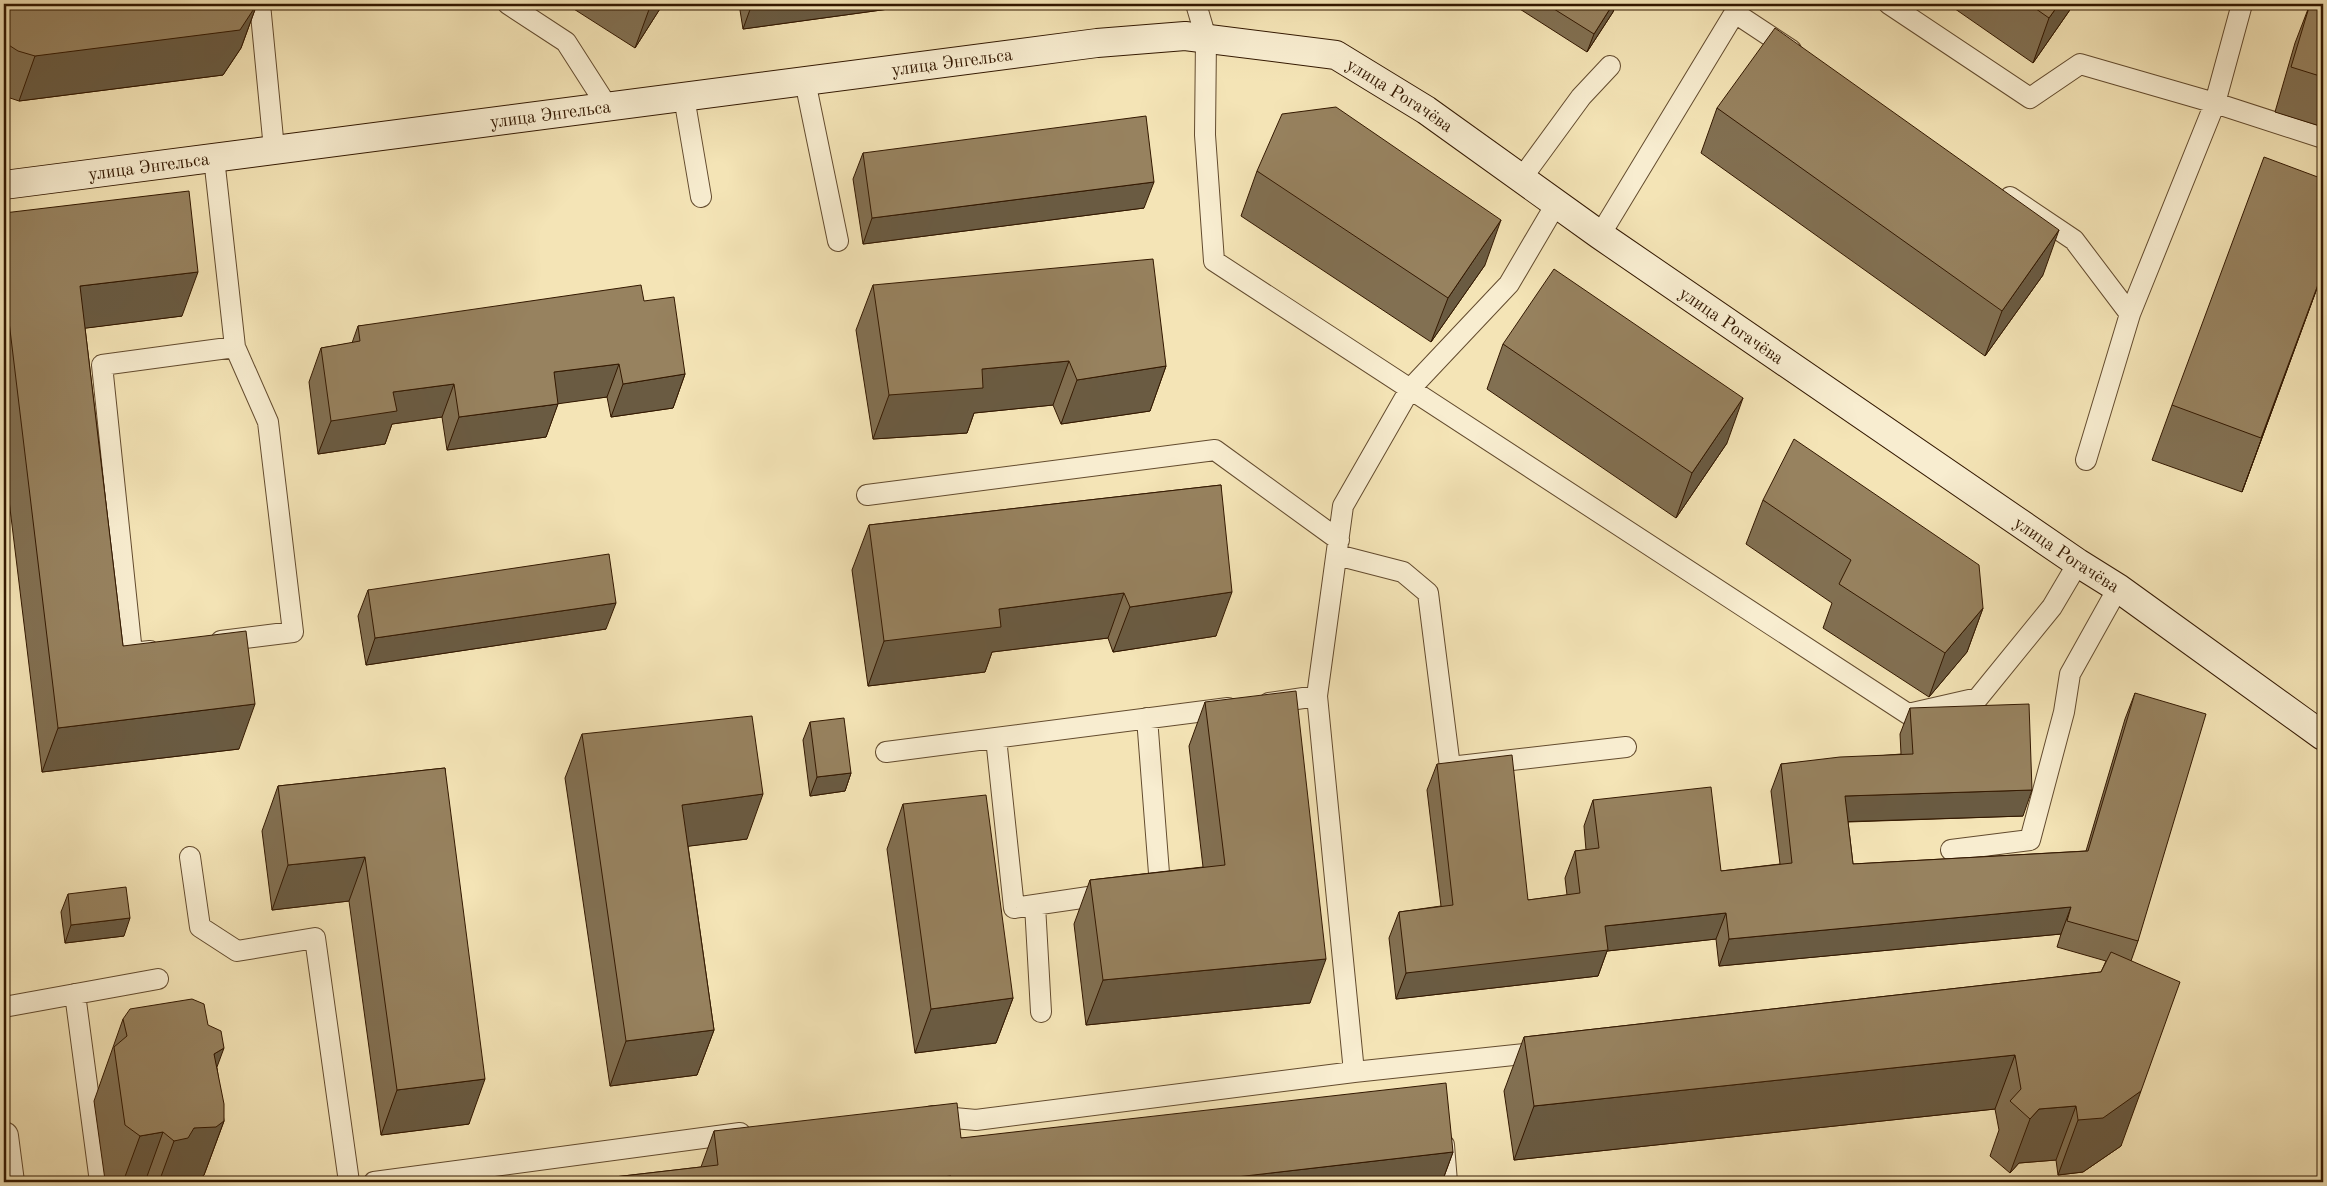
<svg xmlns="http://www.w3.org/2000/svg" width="2327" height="1186" font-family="'Old Standard TT',serif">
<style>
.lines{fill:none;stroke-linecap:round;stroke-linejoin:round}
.lane-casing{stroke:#634b2e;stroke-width:22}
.street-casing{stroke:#634b2e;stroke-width:30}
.secondary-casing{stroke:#331800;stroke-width:30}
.lane{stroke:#f8edd0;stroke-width:20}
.street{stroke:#f8edd0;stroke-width:28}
.secondary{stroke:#f8edd0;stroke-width:28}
.wall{fill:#827052;stroke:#331800}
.shaded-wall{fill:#6a5b42;stroke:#331800}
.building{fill:#97825f;stroke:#331800}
.labels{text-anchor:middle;stroke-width:4;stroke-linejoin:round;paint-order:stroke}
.street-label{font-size:18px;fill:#331800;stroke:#f8edd0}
</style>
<rect width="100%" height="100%" fill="#f4e4b6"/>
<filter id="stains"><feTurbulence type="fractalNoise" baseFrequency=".004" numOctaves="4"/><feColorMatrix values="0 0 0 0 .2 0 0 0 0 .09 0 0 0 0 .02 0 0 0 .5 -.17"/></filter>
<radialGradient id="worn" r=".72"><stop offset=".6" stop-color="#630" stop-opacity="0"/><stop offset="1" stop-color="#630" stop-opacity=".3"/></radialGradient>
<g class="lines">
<g class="lane-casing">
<path id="lane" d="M 260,4 L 274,149
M 508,4 L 566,42 L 607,106
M 1196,4 L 1206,38 L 1205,135 L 1214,261 L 1908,714 L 1978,698 L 2052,607 L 2078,563
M 1889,4 L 2030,98 L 2080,64 L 2215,103 L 2242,4
M 1735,13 L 1791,50
M 805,81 L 838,241
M 684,97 L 701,197
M 1521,179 L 1581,97 L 1610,66
M 2010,197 L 2074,240 L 2130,314
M 1600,235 L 1740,4
M 2086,460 L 2130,314 L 2215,103 L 2323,138
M 867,495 L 1215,450 L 1339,540
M 1337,555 L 1403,572 L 1428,593 L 1450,767 L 1626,747
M 221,641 L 293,632 L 268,422 L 235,347
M 150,651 L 132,653 L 102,365 L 235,347 L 214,158
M 1269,703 L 1317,696
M 1147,718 L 1160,886 L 1147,888
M 996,738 L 1014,908 L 1109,894
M 886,752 L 1228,708
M 1951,850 L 2030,840 L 2064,712 L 2070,674 L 2118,588
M 190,857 L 200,927 L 237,951 L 315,938 L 349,1182
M 1035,905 L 1041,1012
M 75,994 L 100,1182
M 4,1007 L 158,979
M 1543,1052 L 1354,1072 L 1317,696 L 1343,506 L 1410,389 L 1509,284 L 1556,204
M 932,1116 L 976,1120 L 1354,1072
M 1444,1145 L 1447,1182
M 374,1182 L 740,1133"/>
</g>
<g class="street-casing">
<path id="street" d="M 4,1136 L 10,1182"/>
</g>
<g class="secondary-casing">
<g id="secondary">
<path id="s1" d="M 4,185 L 1097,43 L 1185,36 L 1336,55 L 1426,110 L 1600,235 L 2078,563 L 2118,588 L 2323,736"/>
</g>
</g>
<use href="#lane" class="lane"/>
<use href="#street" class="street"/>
<use href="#secondary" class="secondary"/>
</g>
<path class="wall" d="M 4,4 L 257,4 L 241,48 L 223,75 L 19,101 L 4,96 Z
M 566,4 L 663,4 L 635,48 Z
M 739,4 L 925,4 L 743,29 Z
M 1512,4 L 1616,4 L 1613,12 L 1587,52 Z
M 1948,4 L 2074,4 L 2033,63 Z
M 2310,4 L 2323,4 L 2323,127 L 2275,112 L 2295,43 Z
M 1717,108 L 2043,275 L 1985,356 L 1701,153 Z
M 863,153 L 1144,208 L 863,244 L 853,179 Z
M 1257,171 L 1485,265 L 1431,342 L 1241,216 Z
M 4,213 L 182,316 L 85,328 L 123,646 L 239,749 L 42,772 L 4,459 Z
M 2323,272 L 2242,492 L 2152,460 L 2172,405 Z
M 873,285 L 1166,366 L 1150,411 L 1061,424 L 1053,405 L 974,413 L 967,433 L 873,439 L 856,330 Z
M 644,301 L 685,374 L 673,408 L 611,417 L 607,397 L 558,403 L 546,437 L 447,450 L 442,417 L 392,424 L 385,444 L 318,454 L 309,382 L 321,348 L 352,343 L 358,326 Z
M 1503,344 L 1727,443 L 1676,518 L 1487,389 Z
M 1221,485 L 1216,636 L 1113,652 L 1108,638 L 992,652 L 985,672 L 868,686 L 852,570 L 869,525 Z
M 1763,500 L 1983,608 L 1967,652 L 1929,697 L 1823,628 L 1832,603 L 1746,544 Z
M 368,590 L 606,629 L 366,665 L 358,616 Z
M 2135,693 L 2138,941 L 2131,961 L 2121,1146 L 2083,1172 L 2058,1175 L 2056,1160 L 2019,1163 L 2010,1173 L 1990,1156 L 1999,1130 L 1995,1109 L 1514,1160 L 1504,1091 L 1524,1037 L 2101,972 L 2106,961 L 2057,947 L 2061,934 L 1719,966 L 1716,939 L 1607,951 L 1598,976 L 1396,999 L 1389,938 L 1399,912 L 1441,906 L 1427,790 L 1437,764 L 1528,900 L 1567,895 L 1565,878 L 1575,851 L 1586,850 L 1584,826 L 1593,800 L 1721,871 L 1780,864 L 1771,791 L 1781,764 L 1901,754 L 1900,734 L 1910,708 L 2023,816 L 1848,822 L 1853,864 L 2086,851 L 2125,719 Z
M 1205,702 L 1310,1003 L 1086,1025 L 1074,924 L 1090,880 L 1203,867 L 1189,746 Z
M 810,722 L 851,773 L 845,791 L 810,796 L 803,740 Z
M 582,734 L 747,839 L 688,846 L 714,1030 L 697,1075 L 610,1086 L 565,778 Z
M 445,768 L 469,1124 L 381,1135 L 349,901 L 272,910 L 262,831 L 278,786 Z
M 903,804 L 1013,998 L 996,1043 L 915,1053 L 887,849 Z
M 68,894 L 124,936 L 65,943 L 61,912 Z
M 123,1019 L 217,1068 L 224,1121 L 204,1175 L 196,1182 L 109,1182 L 105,1180 L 94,1101 Z
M 714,1131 L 961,1138 L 1453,1152 L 1442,1182 L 571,1182 L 701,1167 Z"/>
<path class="shaded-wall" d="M 257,4 L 241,48 L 223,75 L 19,101 L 35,56 Z
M 651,4 L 663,4 L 635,48 Z
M 752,4 L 925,4 L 743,29 Z
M 1613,4 L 1616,4 L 1613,12 L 1587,52 L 1594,34 Z
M 2059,4 L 2074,4 L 2033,63 L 2049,18 Z
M 1154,182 L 1144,208 L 863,244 L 872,218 Z
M 1501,220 L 1485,265 L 1431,342 L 1448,298 Z
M 2059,230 L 2043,275 L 1985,356 L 2002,311 Z
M 2323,271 L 2323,272 L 2242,492 Z
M 198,272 L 182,316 L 63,331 L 80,286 Z
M 1069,361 L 1053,405 L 974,413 L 967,433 L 873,439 L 889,395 L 982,369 Z
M 619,364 L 607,397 L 542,406 L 554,372 Z
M 1166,366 L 1150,411 L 1061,424 L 1077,380 Z
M 685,374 L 673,408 L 611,417 L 623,384 Z
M 454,384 L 442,417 L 392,424 L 385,444 L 318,454 L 331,421 L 393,392 Z
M 1743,398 L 1727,443 L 1676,518 L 1692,473 Z
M 558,404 L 546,437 L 447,450 L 459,417 Z
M 1232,592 L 1216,636 L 1113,652 L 1130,607 Z
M 1124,593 L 1108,638 L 992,652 L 985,672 L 868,686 L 884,641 L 999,609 Z
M 616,603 L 606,629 L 366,665 L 375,638 Z
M 1983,608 L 1967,652 L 1929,697 L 1945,653 Z
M 255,704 L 239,749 L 42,772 L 58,728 Z
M 851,773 L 845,791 L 810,796 L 817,777 Z
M 2032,790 L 2023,816 L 1835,822 L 1845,796 Z
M 763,794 L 747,839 L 666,849 L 682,805 Z
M 365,857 L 349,901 L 272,910 L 288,865 Z
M 2071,907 L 2061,934 L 1719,966 L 1729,939 Z
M 1726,913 L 1716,939 L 1607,951 L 1598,976 L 1396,999 L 1406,973 L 1605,926 Z
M 130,918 L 124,936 L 65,943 L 71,925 Z
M 1326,959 L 1310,1003 L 1086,1025 L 1103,980 Z
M 1013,998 L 996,1043 L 915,1053 L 931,1009 Z
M 714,1030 L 697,1075 L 610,1086 L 626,1041 Z
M 224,1048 L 204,1102 L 214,1054 Z
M 2015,1055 L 1995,1109 L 1514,1160 L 1534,1106 Z
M 485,1079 L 469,1124 L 381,1135 L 397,1090 Z
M 2141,1091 L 2121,1146 L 2083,1172 L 2058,1175 L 2078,1120 Z
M 2076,1106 L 2056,1160 L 2019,1163 L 2010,1173 L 2030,1119 L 2039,1109 Z
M 224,1121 L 204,1175 L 196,1182 L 159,1182 L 174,1141 L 194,1128 Z
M 163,1132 L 145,1182 L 123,1182 L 140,1136 Z
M 1453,1152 L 1442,1182 L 1193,1182 Z
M 951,1176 L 949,1182 L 896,1182 Z"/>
<path class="building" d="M 4,4 L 257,4 L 240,30 L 35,56 L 18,51 L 4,42 Z
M 1546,4 L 1613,4 L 1594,34 Z
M 2029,4 L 2059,4 L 2049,18 Z
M 2310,4 L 2323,4 L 2323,77 L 2291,67 Z
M 1775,28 L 2059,230 L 2002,311 L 1717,108 Z
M 1336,107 L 1501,220 L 1448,298 L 1257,171 L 1282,114 Z
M 1146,116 L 1154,182 L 872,218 L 863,153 Z
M 2264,157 L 2323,179 L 2323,271 L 2261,438 L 2172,405 Z
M 189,191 L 198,272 L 80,286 L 123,646 L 246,631 L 255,704 L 58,728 L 4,280 L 4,213 Z
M 1153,259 L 1166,366 L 1077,380 L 1069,361 L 982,369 L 983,388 L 889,395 L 873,285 Z
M 1554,269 L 1743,398 L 1692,473 L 1503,344 Z
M 641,285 L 644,301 L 674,297 L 685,374 L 623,384 L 619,364 L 554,372 L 558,404 L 459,417 L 454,384 L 393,392 L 397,411 L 331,421 L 321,348 L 360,341 L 358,326 Z
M 1794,439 L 1979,565 L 1983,608 L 1945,653 L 1839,584 L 1851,560 L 1763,500 Z
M 1221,485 L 1232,592 L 1130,607 L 1124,593 L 999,609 L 1001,627 L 884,641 L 869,525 Z
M 609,554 L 616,603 L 375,638 L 368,590 Z
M 1296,691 L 1326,959 L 1103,980 L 1090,880 L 1225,865 L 1205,702 Z
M 2135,693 L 2206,714 L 2138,941 L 2067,921 L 2071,907 L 1729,939 L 1726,913 L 1605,926 L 1608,950 L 1406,973 L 1399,912 L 1453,905 L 1437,764 L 1512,755 L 1528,900 L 1580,893 L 1575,851 L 1599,848 L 1593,800 L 1711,787 L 1721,871 L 1792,863 L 1781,764 L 1840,757 L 1913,754 L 1910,708 L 2029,704 L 2032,790 L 1845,796 L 1853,864 L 2088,851 Z
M 752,716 L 763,794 L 682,805 L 714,1030 L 626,1041 L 582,734 Z
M 844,718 L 851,773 L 817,777 L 810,722 Z
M 445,768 L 485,1079 L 397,1090 L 365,857 L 288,865 L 278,786 Z
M 986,795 L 1013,998 L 931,1009 L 903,804 Z
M 126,887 L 130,918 L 71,925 L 68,894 Z
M 2111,952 L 2180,982 L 2141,1091 L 2103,1118 L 2078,1120 L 2076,1106 L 2039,1109 L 2030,1119 L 2010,1101 L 2021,1089 L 2015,1055 L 1534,1106 L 1524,1037 L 2101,972 Z
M 192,999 L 204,1004 L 208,1025 L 221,1031 L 224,1048 L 214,1054 L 224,1104 L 224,1121 L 216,1127 L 194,1128 L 188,1138 L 174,1141 L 163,1132 L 140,1136 L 125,1125 L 114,1047 L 127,1036 L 123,1019 L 130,1009 Z
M 1446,1083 L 1453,1152 L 1193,1182 L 952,1182 L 951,1176 L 896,1182 L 571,1182 L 718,1165 L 714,1131 L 957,1103 L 961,1138 Z"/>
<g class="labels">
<g class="street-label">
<text dy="6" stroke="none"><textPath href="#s1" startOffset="956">улица Энгельса</textPath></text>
<text dy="6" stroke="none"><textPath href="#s1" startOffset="1418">улица Рогачёва</textPath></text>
<text dy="6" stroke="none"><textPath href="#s1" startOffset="551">улица Энгельса</textPath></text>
<text dy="6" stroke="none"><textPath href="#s1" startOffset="146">улица Энгельса</textPath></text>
<text dy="6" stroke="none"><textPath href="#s1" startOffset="1822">улица Рогачёва</textPath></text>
<text dy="6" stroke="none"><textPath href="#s1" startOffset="2228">улица Рогачёва</textPath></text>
</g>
</g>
<rect width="2327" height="1186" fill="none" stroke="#f4e4b6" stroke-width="20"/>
<rect x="5" y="5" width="2317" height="1176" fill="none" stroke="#331800" stroke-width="2.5"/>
<rect x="10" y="10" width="2307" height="1166" fill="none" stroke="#331800"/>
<rect width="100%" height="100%" filter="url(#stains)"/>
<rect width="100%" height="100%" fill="url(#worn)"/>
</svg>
